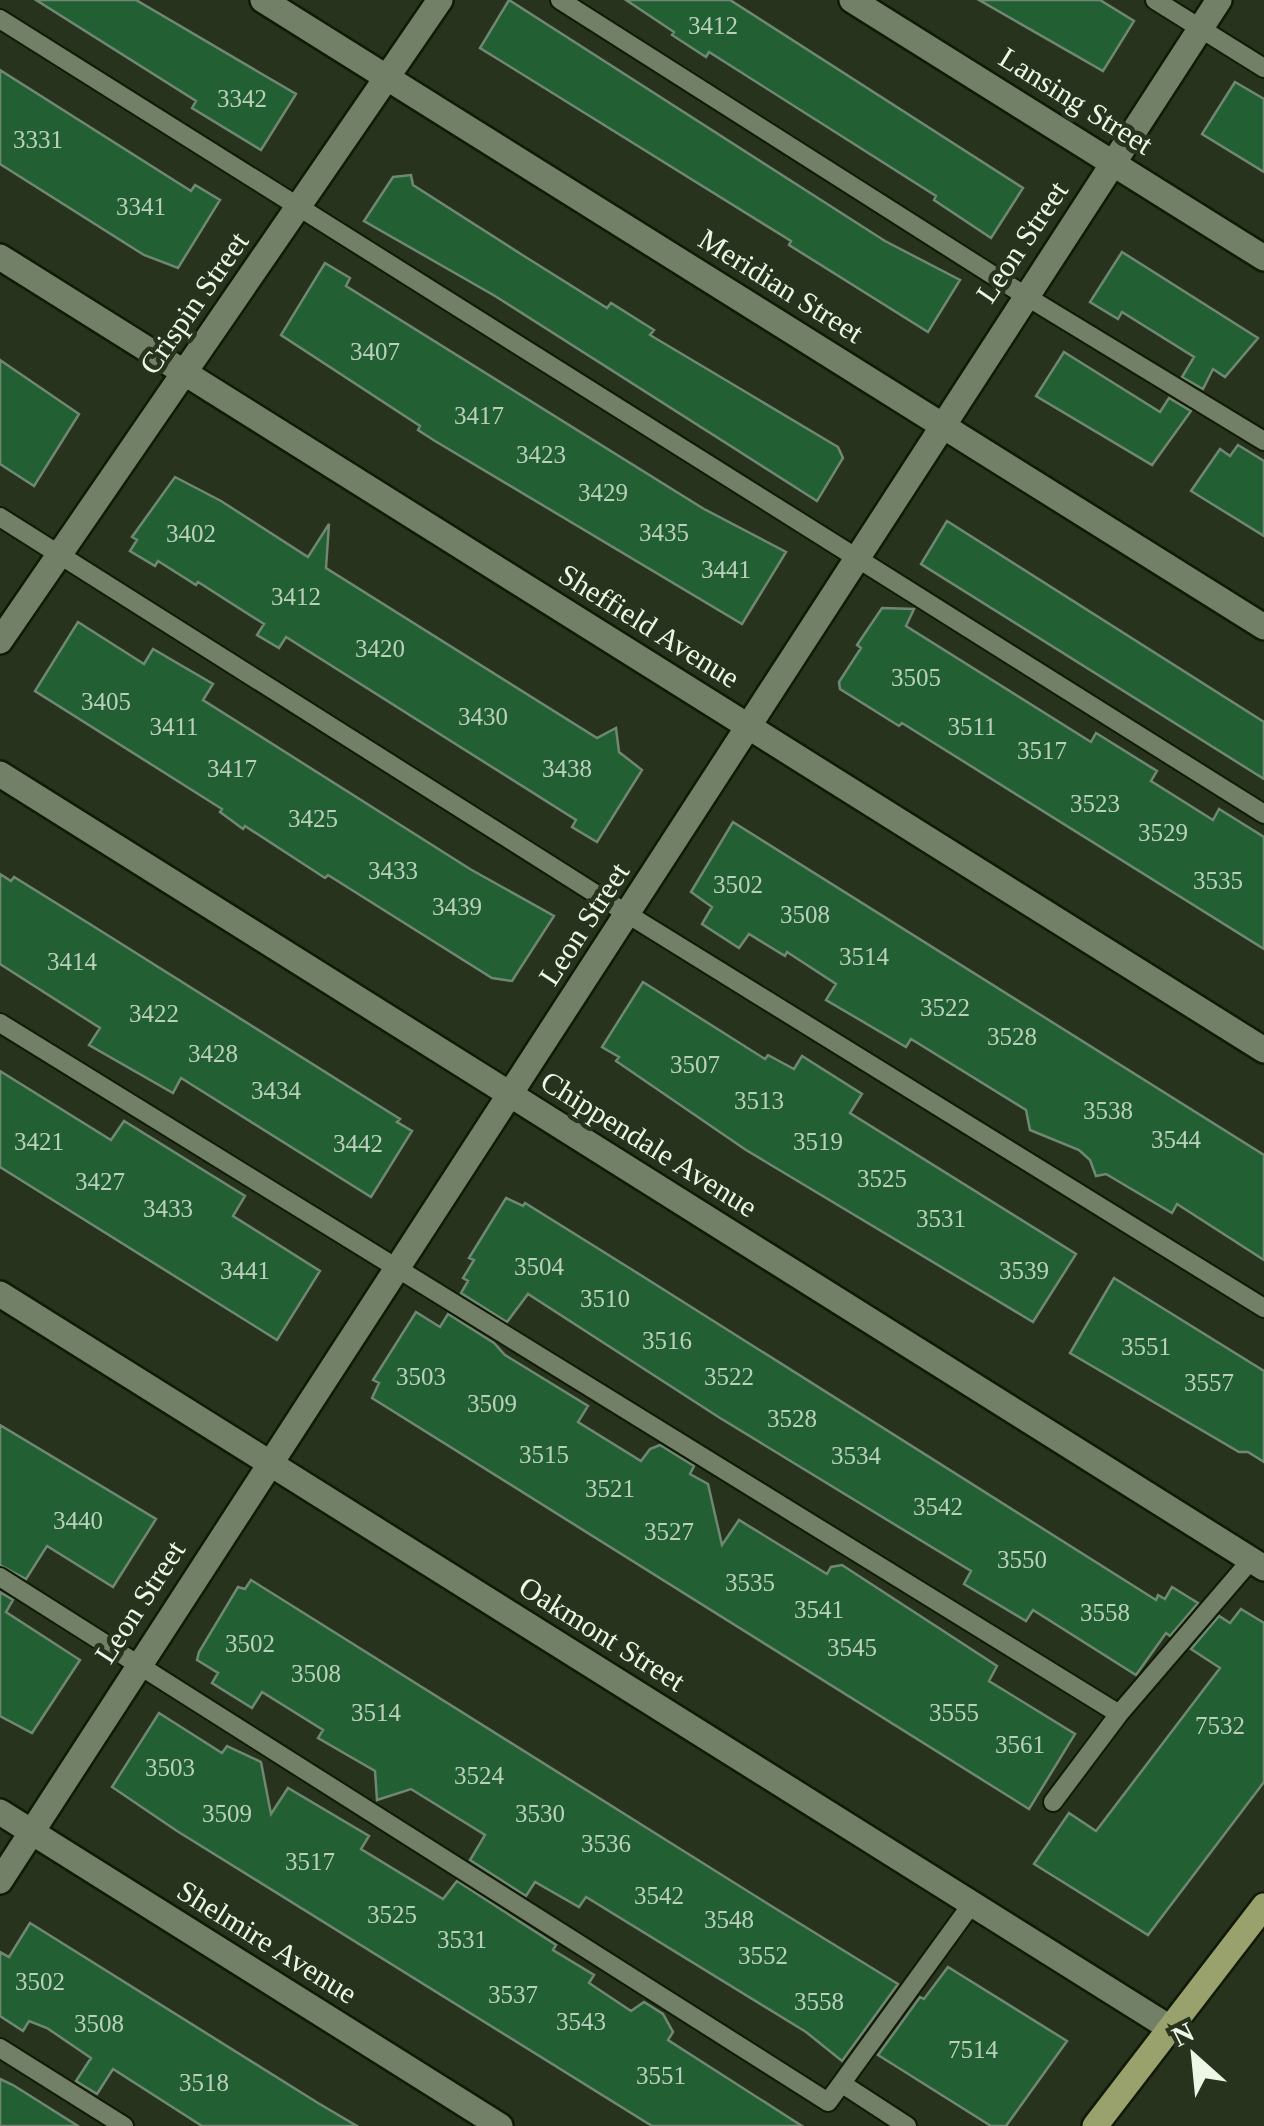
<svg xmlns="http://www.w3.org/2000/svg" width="1264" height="2126" font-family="Georgia,serif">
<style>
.building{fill:#226033;stroke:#708773;stroke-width:2.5}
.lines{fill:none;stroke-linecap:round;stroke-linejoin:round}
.service-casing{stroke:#101a06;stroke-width:22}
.minor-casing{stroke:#101a06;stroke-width:30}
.primary-casing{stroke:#101a06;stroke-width:30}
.service{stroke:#728068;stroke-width:18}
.minor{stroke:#728068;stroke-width:25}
.primary{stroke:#99a26c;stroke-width:25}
.labels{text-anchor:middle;stroke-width:9;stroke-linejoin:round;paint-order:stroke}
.number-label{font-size:25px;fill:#bbd0bb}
.street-label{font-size:30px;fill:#eef6e8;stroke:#27331d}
</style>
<rect width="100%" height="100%" fill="#27331d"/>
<path class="building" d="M 36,0 L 136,0 L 296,94 L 261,150 L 192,108 L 196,101 Z
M 509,0 L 885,241 L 960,280 L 928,332 L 789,245 L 791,241 L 480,48 Z
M 626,0 L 730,0 L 1023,188 L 991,238 L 934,200 L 936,196 L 709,52 L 706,57 L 672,35 L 674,32 Z
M 979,0 L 1100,0 L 1134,21 L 1103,71 Z
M 0,70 L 191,191 L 195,185 L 220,200 L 178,268 L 144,255 L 0,164 Z
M 1235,82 L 1264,99 L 1264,172 L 1202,134 Z
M 411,175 L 413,185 L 524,256 L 607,308 L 611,303 L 654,330 L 650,335 L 838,447 L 843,458 L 817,501 L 495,296 L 364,221 L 393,177 Z
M 1122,252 L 1258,338 L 1225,377 L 1213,369 L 1203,389 L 1182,377 L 1194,357 L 1122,312 L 1118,319 L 1090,302 Z
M 325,263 L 350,278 L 346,286 L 704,509 L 786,552 L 742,624 L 435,441 L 418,430 L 420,426 L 281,335 Z
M 1064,352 L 1160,412 L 1169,398 L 1191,411 L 1152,465 L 1036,396 Z
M 0,360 L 79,414 L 34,486 L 0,464 Z
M 1238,445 L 1264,461 L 1264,536 L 1191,491 L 1220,449 L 1230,456 Z
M 175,477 L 221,501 L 308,557 L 329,524 L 326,568 L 597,738 L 616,728 L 619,752 L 642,770 L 597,842 L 572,827 L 576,820 L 286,637 L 279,648 L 257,635 L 264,624 L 198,582 L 196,585 L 158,561 L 155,566 L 130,551 L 137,540 L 132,537 Z
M 947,521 L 1264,722 L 1264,779 L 921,564 Z
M 882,608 L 914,609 L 906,626 L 1091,742 L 1096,733 L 1157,771 L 1151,781 L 1213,820 L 1219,809 L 1264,837 L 1264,949 L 902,723 L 899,726 L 840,689 L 839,682 L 861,648 L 857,645 Z
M 78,622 L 144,664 L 153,649 L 213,684 L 203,700 L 470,869 L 554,916 L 512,981 L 492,978 L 328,875 L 325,878 L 245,826 L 243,829 L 220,812 L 222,809 L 35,691 Z
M 733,822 L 1264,1155 L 1264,1260 L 1177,1204 L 1172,1213 L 1106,1174 L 1096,1176 L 1090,1160 L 1079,1150 L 1030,1130 L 1026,1110 L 911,1039 L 906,1047 L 826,1000 L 836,984 L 787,952 L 785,956 L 749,934 L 739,948 L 702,924 L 712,907 L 691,892 Z
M 0,874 L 11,881 L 14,877 L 93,926 L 400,1119 L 397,1122 L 412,1131 L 371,1197 L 181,1078 L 173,1093 L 89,1045 L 100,1028 L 0,964 Z
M 643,982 L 765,1059 L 768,1055 L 794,1069 L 802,1056 L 862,1094 L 850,1113 L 1076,1254 L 1033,1322 L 746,1150 L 616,1061 L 619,1057 L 602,1047 Z
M 0,1071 L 111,1140 L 124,1121 L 245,1196 L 233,1216 L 320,1271 L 277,1340 L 0,1167 Z
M 506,1198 L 523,1206 L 525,1203 L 631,1269 L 1156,1600 L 1158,1595 L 1165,1599 L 1172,1587 L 1198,1603 L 1170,1636 L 1166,1633 L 1136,1675 L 1033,1610 L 1026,1621 L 964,1584 L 971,1571 L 720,1418 L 528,1294 L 507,1322 L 461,1293 L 468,1281 L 463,1278 L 474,1260 L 469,1258 Z
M 1114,1278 L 1264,1371 L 1264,1462 L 1248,1452 L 1239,1452 L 1070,1353 Z
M 416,1312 L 440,1327 L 448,1314 L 494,1343 L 505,1355 L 588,1406 L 578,1422 L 641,1461 L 650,1449 L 660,1445 L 694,1466 L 690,1474 L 708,1484 L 722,1545 L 739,1520 L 827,1574 L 831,1567 L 842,1565 L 997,1666 L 989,1681 L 1075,1734 L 1029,1809 L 372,1398 L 379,1383 L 373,1380 Z
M 0,1425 L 156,1519 L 113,1587 L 47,1546 L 26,1579 L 0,1565 Z
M 251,1580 L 773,1907 L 898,1984 L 842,2061 L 806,2032 L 586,1897 L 579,1907 L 535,1882 L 526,1896 L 470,1860 L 485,1835 L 411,1789 L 377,1800 L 375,1771 L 318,1738 L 323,1730 L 262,1692 L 252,1708 L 212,1683 L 218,1673 L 197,1660 L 199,1652 L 238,1587 L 245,1589 Z
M 0,1592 L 13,1600 L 6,1612 L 80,1660 L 32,1733 L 0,1716 Z
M 1241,1609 L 1264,1623 L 1264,1782 L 1148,1935 L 1034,1864 L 1069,1813 L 1096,1831 L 1220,1668 L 1191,1649 L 1219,1616 L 1230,1623 Z
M 159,1713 L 222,1753 L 227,1746 L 261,1762 L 271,1814 L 288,1788 L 369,1836 L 361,1849 L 443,1899 L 457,1881 L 556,1945 L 553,1950 L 594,1975 L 589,1983 L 631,2011 L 644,2002 L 663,2014 L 673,2032 L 668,2040 L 802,2126 L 652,2126 L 177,1831 L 112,1787 Z
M 30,1923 L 318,2103 L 357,2126 L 202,2126 L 113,2069 L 97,2094 L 76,2081 L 91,2058 L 47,2028 L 29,2021 L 23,2031 L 0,2016 L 0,1952 L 9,1957 Z
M 948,1967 L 1067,2041 L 1006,2126 L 991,2126 L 878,2055 L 920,1997 L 924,1999 Z
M 0,2079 L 13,2085 L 78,2126 L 0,2126 Z"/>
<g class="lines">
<g class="service-casing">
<path id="service" d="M 560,0 L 1024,295 L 1264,441
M 1155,0 L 1264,68
M 0,19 L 1264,814
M 0,517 L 629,915 L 1264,1308
M 0,1023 L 1119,1714 L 1251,1560
M 0,1577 L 828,2102 L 971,1905
M 1053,1802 L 1119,1714
M 0,2048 L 124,2126
M 844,2085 L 907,2126"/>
</g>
<g class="minor-casing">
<path id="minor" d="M 263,0 L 1264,627
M 852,0 L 1264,258
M 0,257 L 1264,1050
M 0,641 L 440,0
M 0,774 L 1264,1568
M 0,1294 L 1170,2028
M 0,1812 L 500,2126
M 0,1881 L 1219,0"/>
</g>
<g class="primary-casing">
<path id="primary" d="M 1095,2126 L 1264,1906"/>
</g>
<use href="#service" class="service"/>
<use href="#minor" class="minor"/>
<use href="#primary" class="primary"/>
</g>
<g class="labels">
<g class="number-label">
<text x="713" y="34">3412</text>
<text x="242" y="107">3342</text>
<text x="38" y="148">3331</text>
<text x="141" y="215">3341</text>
<text x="375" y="360">3407</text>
<text x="479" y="424">3417</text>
<text x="541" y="463">3423</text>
<text x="603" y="501">3429</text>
<text x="664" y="541">3435</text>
<text x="191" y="542">3402</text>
<text x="726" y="578">3441</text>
<text x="296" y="605">3412</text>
<text x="380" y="657">3420</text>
<text x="916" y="686">3505</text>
<text x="106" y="710">3405</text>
<text x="483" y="725">3430</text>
<text x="174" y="735">3411</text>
<text x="972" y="735">3511</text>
<text x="1042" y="759">3517</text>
<text x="232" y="777">3417</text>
<text x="567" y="777">3438</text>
<text x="1095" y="812">3523</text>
<text x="313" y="827">3425</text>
<text x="1163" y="841">3529</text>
<text x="393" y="879">3433</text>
<text x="1218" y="889">3535</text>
<text x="738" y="893">3502</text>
<text x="457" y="915">3439</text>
<text x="805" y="923">3508</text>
<text x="864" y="965">3514</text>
<text x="72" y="970">3414</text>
<text x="945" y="1016">3522</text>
<text x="154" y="1022">3422</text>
<text x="1012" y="1045">3528</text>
<text x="213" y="1062">3428</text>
<text x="695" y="1073">3507</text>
<text x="276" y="1099">3434</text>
<text x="759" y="1109">3513</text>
<text x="1108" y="1119">3538</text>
<text x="1176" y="1148">3544</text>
<text x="39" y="1150">3421</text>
<text x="818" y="1150">3519</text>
<text x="358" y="1152">3442</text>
<text x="882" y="1187">3525</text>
<text x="100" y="1190">3427</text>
<text x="168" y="1217">3433</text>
<text x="941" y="1227">3531</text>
<text x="539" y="1275">3504</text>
<text x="245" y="1279">3441</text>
<text x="1024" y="1279">3539</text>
<text x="605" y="1307">3510</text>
<text x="667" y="1349">3516</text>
<text x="1146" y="1355">3551</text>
<text x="421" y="1385">3503</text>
<text x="729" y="1385">3522</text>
<text x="1209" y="1391">3557</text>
<text x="492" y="1412">3509</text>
<text x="792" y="1427">3528</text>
<text x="544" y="1463">3515</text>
<text x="856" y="1464">3534</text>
<text x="610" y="1497">3521</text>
<text x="938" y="1515">3542</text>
<text x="78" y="1529">3440</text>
<text x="669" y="1540">3527</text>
<text x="1022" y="1568">3550</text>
<text x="750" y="1591">3535</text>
<text x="819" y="1618">3541</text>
<text x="1105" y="1621">3558</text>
<text x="250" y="1652">3502</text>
<text x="852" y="1656">3545</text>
<text x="316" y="1682">3508</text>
<text x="376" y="1721">3514</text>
<text x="954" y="1721">3555</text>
<text x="1220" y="1734">7532</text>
<text x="1020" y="1753">3561</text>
<text x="170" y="1776">3503</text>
<text x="479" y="1784">3524</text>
<text x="227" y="1822">3509</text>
<text x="540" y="1822">3530</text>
<text x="606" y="1852">3536</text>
<text x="310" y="1870">3517</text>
<text x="659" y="1904">3542</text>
<text x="392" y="1923">3525</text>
<text x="729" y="1928">3548</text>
<text x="462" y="1948">3531</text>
<text x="763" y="1964">3552</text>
<text x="40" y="1990">3502</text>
<text x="513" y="2003">3537</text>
<text x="819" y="2010">3558</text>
<text x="581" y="2030">3543</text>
<text x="99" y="2032">3508</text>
<text x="973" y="2058">7514</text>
<text x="661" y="2084">3551</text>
<text x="204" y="2091">3518</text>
</g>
<g class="street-label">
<text transform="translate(1076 101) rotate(32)" y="10">Lansing Street</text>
<text transform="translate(1022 242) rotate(-56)" y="10">Leon Street</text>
<text transform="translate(781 286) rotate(32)" y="10">Meridian Street</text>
<text transform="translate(194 303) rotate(-55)" y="10">Crispin Street</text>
<text transform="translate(649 626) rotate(32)" y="10">Sheffield Avenue</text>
<text transform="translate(584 924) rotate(-57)" y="10">Leon Street</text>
<text transform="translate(649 1144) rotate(32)" y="10">Chippendale Avenue</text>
<text transform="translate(140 1602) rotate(-57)" y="10">Leon Street</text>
<text transform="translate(602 1634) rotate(32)" y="10">Oakmont Street</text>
<text transform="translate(267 1942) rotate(32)" y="10">Shelmire Avenue</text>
</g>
</g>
<g transform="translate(1194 2056) rotate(333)" stroke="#27331d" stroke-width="8" paint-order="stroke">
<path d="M0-8L18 38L0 25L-18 38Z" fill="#eef6e8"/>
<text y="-15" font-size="28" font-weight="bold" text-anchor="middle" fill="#eef6e8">N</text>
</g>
</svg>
